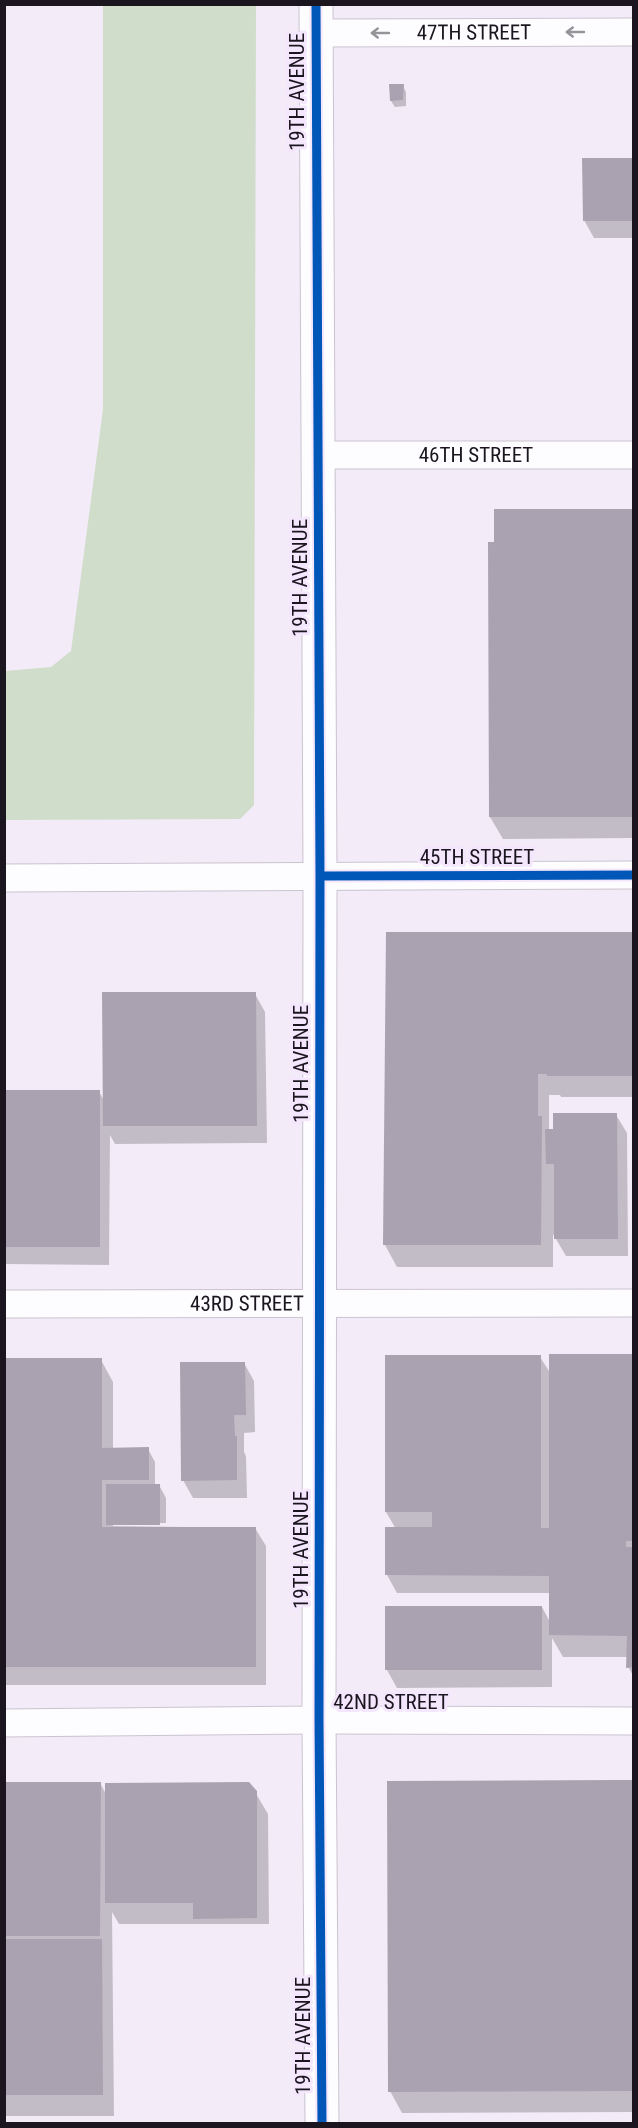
<svg xmlns="http://www.w3.org/2000/svg" width="638" height="2128" font-family="'Roboto Condensed',sans-serif">
<style>
.green{fill:#d0ddcb}
.shadow{fill:#0003}
.building{fill:#aaa2b0}
.lines{fill:none;stroke-linecap:round;stroke-linejoin:round}
.street-casing{stroke:#cac4cf;stroke-width:29}
.secondary-casing{stroke:#cac4cf;stroke-width:35}
.street{stroke:#fdfcfe;stroke-width:27}
.secondary{stroke:#fdfcfe;stroke-width:33}
.cycleway-casing{stroke:#f4e7fd;stroke-width:13}
.cycleway{stroke:#0057b8;stroke-width:9}
.oneway{stroke:#979499}
.labels{text-anchor:middle;stroke-width:6;stroke-linejoin:round;paint-order:stroke}
.street-label{font-size:21px;fill:#1a151e;stroke:#f4e7fd}
</style>
<rect width="100%" height="100%" fill="#f3ecf8"/>
<path class="green" d="M 103,5 L 256,5 L 254,805 L 240,819 L 5,820 L 5,671 L 51,667 L 71,651 L 103,409 Z"/>
<path class="shadow" d="M 403,86 L 406,92 L 406,106 L 395,107 L 391,101 Z
M 634,160 L 634,238 L 594,238 L 584,220 Z
M 634,510 L 634,838 L 503,839 L 490,817 L 489,543 Z
M 634,933 L 634,1097 L 561,1097 L 560,1095 L 549,1095 L 549,1130 L 616,1115 L 627,1133 L 628,1256 L 566,1256 L 553,1234 L 553,1267 L 397,1267 L 385,1245 Z
M 255,994 L 265,1012 L 267,1143 L 115,1144 L 110,1135 L 109,1265 L 4,1264 L 4,1092 L 99,1092 L 104,1100 Z
M 634,1356 L 634,1677 L 628,1667 L 628,1657 L 563,1657 L 552,1638 L 552,1687 L 397,1688 L 387,1670 L 542,1607 L 550,1622 L 550,1593 L 397,1593 L 387,1575 L 396,1529 L 386,1512 L 540,1357 L 551,1374 Z
M 4,1360 L 101,1360 L 113,1382 L 113,1449 L 148,1449 L 155,1462 L 155,1485 L 159,1485 L 166,1498 L 166,1523 L 113,1523 L 113,1526 L 255,1528 L 266,1546 L 266,1685 L 4,1685 Z
M 244,1363 L 254,1381 L 255,1432 L 244,1433 L 244,1452 L 246,1456 L 247,1498 L 193,1498 L 183,1480 Z
M 634,1782 L 634,2112 L 402,2113 L 390,2091 Z
M 4,1783 L 100,1783 L 106,1794 L 255,1792 L 268,1814 L 269,1924 L 119,1924 L 112,1912 L 114,2116 L 4,2116 Z"/>
<path class="building" d="M 389,84 L 404,84 L 403,100 L 390,101 Z
M 582,158 L 634,158 L 634,221 L 583,221 Z
M 494,509 L 634,509 L 634,817 L 489,817 L 488,542 L 494,542 Z
M 386,932 L 634,932 L 634,1076 L 547,1076 L 547,1074 L 538,1074 L 538,1116 L 542,1116 L 541,1245 L 383,1245 Z
M 102,992 L 256,992 L 257,1126 L 103,1126 Z
M 4,1090 L 100,1090 L 100,1247 L 4,1247 Z
M 553,1113 L 617,1113 L 618,1239 L 554,1239 L 554,1164 L 546,1164 L 545,1129 L 553,1129 Z
M 549,1354 L 634,1354 L 634,1541 L 626,1541 L 626,1547 L 634,1547 L 634,1667 L 626,1668 L 627,1636 L 549,1635 L 549,1576 L 385,1575 L 385,1527 L 432,1527 L 432,1512 L 385,1512 L 385,1355 L 541,1355 L 541,1528 L 549,1528 Z
M 4,1358 L 102,1358 L 102,1448 L 149,1447 L 149,1480 L 102,1480 L 102,1527 L 256,1527 L 256,1667 L 4,1667 Z
M 180,1362 L 245,1362 L 246,1415 L 234,1415 L 235,1436 L 237,1436 L 237,1480 L 181,1481 Z
M 106,1484 L 160,1484 L 160,1525 L 106,1525 Z
M 385,1606 L 542,1606 L 542,1670 L 385,1670 Z
M 619,1780 L 634,1780 L 634,2091 L 388,2092 L 387,1781 Z
M 4,1782 L 101,1782 L 100,1936 L 4,1936 Z
M 249,1782 L 257,1791 L 257,1918 L 193,1919 L 193,1903 L 105,1903 L 105,1783 Z
M 4,1939 L 102,1939 L 103,2095 L 4,2095 Z"/>
<g class="lines">
<g class="street-casing">
<g id="street">
<path id="s1" d="M 315,33 L 634,32"/>
<path id="s2" d="M 317,455 L 634,455"/>
<path d="M 4,878 L 634,875"/>
<path id="s3" d="M 4,1304 L 634,1303"/>
<path d="M 4,1723 L 319,1720 L 634,1721"/>
</g>
</g>
<g class="secondary-casing">
<path id="secondary" d="M 316,4 L 320,876 L 319,1720 L 322,2124"/>
</g>
<use href="#street" class="street"/>
<use href="#secondary" class="secondary"/>
<g class="cycleway-casing">
<path id="cycleway" d="M 316,4 L 320,876 L 319,1720 L 322,2124
M 320,876 L 634,875"/>
</g>
<use href="#cycleway" class="cycleway"/>
</g>
<defs><path id="oneway-shaft" d="M-6 0H5M1.5-3L5.5 0L1.5 3" fill="none" stroke-width="1.6" stroke-linecap="round" stroke-linejoin="round" transform="scale(1.5)"/></defs>
<g class="oneway">
<use href="#oneway-shaft" transform="translate(575 32) rotate(180)"/>
<use href="#oneway-shaft" transform="translate(380 33) rotate(180)"/>
</g>
<g class="labels">
<g class="street-label">
<text dy="7" stroke="none"><textPath href="#s1" startOffset="159">47TH STREET</textPath></text>
<text transform="translate(297 92) rotate(-90)" y="7">19TH AVENUE</text>
<text dy="7" stroke="none"><textPath href="#s2" startOffset="159">46TH STREET</textPath></text>
<text transform="translate(300 578) rotate(-90)" y="7">19TH AVENUE</text>
<text x="477" y="864">45TH STREET</text>
<text transform="translate(301 1064) rotate(-90)" y="7">19TH AVENUE</text>
<text dy="7" stroke="none"><textPath href="#s3" startOffset="243">43RD STREET</textPath></text>
<text transform="translate(301 1550) rotate(-90)" y="7">19TH AVENUE</text>
<text x="391" y="1709">42ND STREET</text>
<text transform="translate(303 2036) rotate(-90)" y="7">19TH AVENUE</text>
</g>
</g>
<rect width="638" height="2128" fill="none" stroke="#1a151e" stroke-width="12"/>
</svg>
